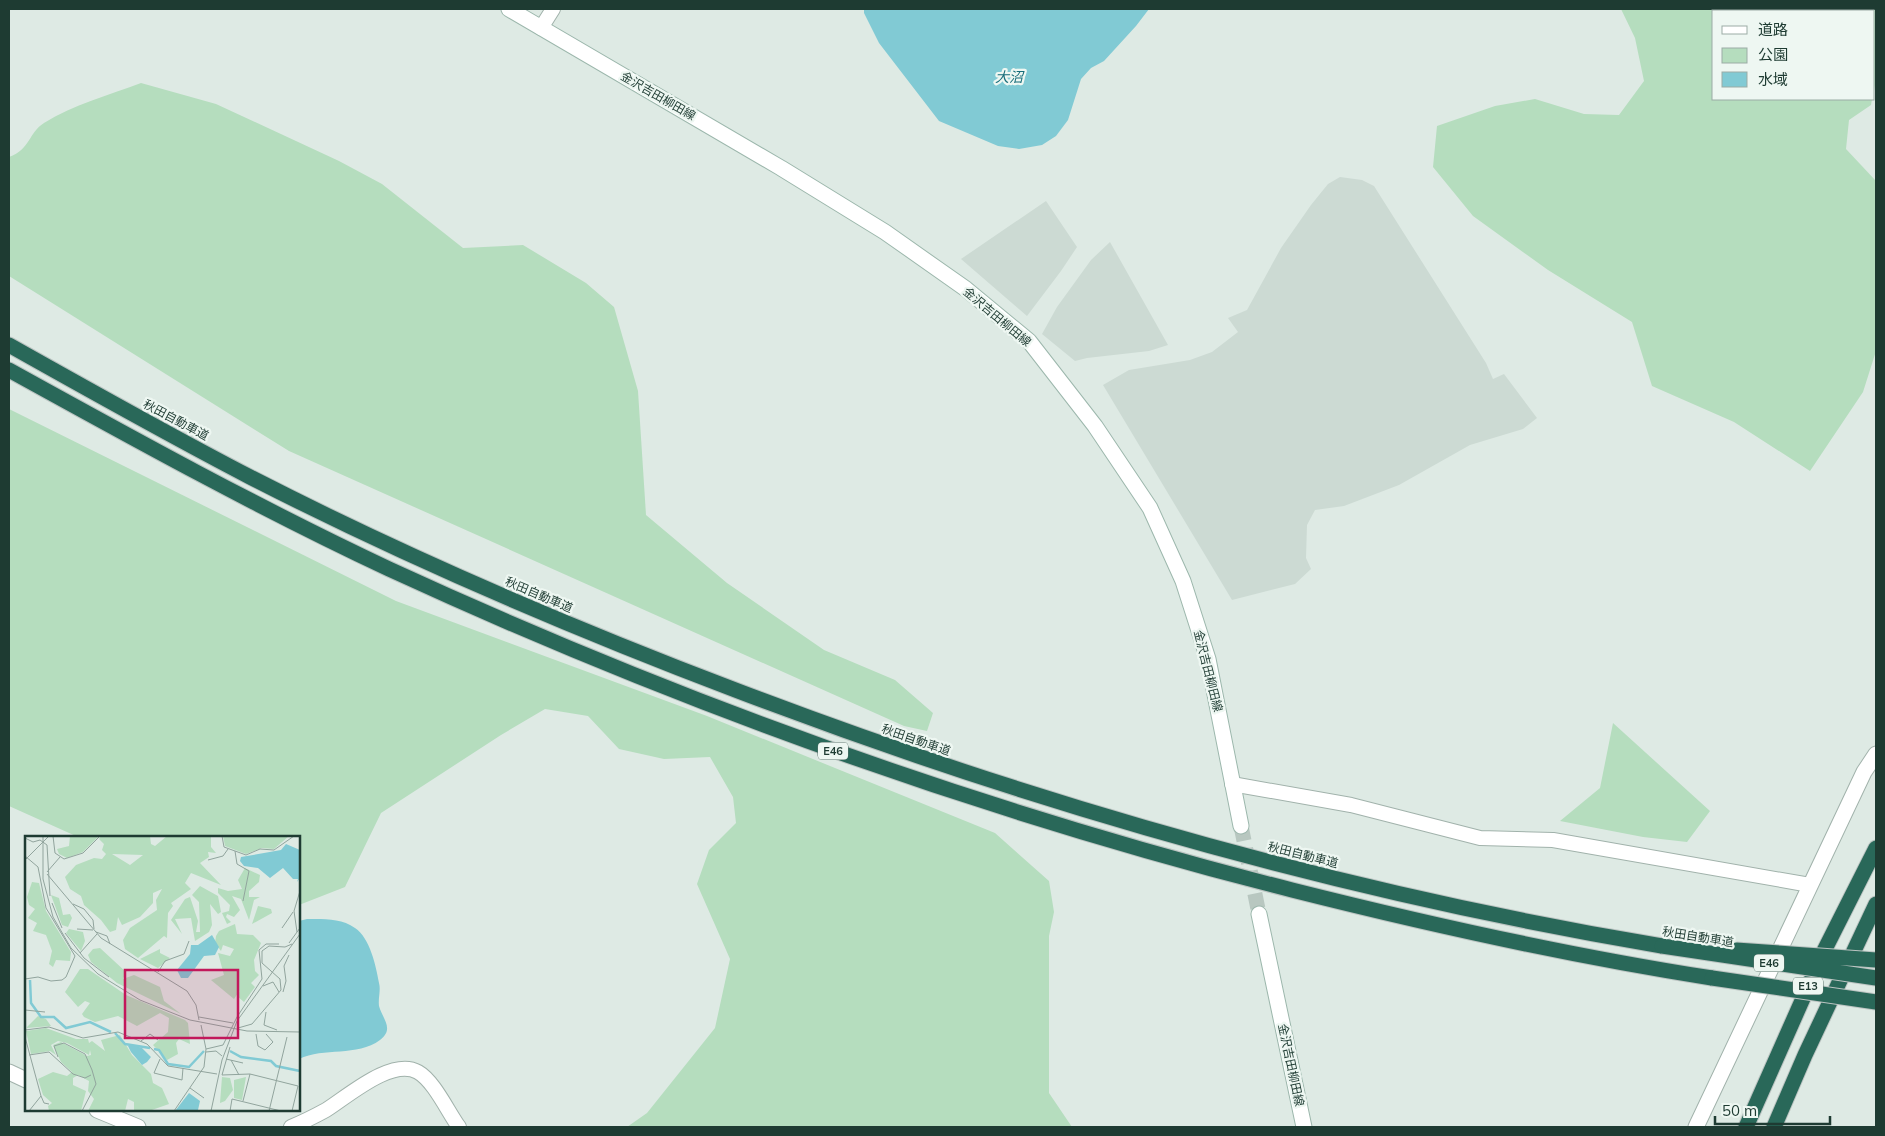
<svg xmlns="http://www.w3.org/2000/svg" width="1885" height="1136" font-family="Mulish,'Noto Sans JP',sans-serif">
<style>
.built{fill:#ccdad3}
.green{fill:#b5ddbe}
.water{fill:#81cad4}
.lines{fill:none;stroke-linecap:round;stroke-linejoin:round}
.secondary-tunnel{stroke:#b8c7c0;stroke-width:15;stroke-dasharray:15 8;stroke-linecap:butt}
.minor-casing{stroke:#a1b2ab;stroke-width:16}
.tertiary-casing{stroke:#a1b2ab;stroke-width:17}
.secondary-casing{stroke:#9cb7ac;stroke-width:17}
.motorway-casing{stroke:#bcc4c2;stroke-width:17}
.minor{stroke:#fff;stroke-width:14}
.tertiary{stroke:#fff;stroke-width:15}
.secondary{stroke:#fff;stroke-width:15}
.motorway{stroke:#296859;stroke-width:15}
.motorway-bridge-casing{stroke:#bcc4c2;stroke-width:17;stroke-linecap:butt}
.motorway-bridge{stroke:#296859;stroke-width:15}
.labels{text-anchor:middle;stroke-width:4.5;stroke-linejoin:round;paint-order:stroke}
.shield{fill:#eef7f2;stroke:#5c736c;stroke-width:1}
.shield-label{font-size:11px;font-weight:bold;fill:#1e3b32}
.street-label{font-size:12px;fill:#1e3b32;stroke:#eef7f2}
.water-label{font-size:14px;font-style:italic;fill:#166c79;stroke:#eef7f2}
.inset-river{fill:none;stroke:#81cad4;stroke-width:2.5}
.inset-road{fill:none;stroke:#91a49d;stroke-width:1}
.view{fill:#c2185b;fill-opacity:0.15;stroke:#c2185b;stroke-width:2.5}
.inset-edge{fill:none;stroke:#1e3b32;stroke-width:2.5}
</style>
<rect width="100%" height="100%" fill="#deeae4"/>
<path class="built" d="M 1340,177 L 1362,180 L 1374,186 L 1486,363 L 1493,379 L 1504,374 L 1537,418 L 1523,429 L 1470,445 L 1399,485 L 1344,506 L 1315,510 L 1307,525 L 1306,558 L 1311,569 L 1295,584 L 1232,600 L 1103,385 L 1129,370 L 1190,360 L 1212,352 L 1238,332 L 1228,318 L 1247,310 L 1281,248 L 1311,205 L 1328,184 Z
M 1046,201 L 1077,247 L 1061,271 L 1027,316 L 961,259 Z
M 1110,242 L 1168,345 L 1149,351 L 1087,358 L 1075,361 L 1042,334 L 1057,307 L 1091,260 Z"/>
<path class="green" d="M 1621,9 L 1876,9 L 1876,79 L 1874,91 L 1874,11 L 1714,11 L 1714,99 L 1872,99 L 1871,105 L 1849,120 L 1846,149 L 1876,181 L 1876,351 L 1863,392 L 1810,471 L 1734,422 L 1652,386 L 1632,322 L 1548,270 L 1473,216 L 1433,167 L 1437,126 L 1495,106 L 1535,99 L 1584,114 L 1619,115 L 1644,81 L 1635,38 Z
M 141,83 L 216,104 L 339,161 L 382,184 L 463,248 L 523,245 L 586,283 L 614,307 L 638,391 L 646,515 L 727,583 L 824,650 L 895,680 L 933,713 L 927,731 L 904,726 L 289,451 L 9,276 L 9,157 C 31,149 28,133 44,123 C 73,105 109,95 141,83 Z
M 9,409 L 396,601 L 707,716 L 995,833 L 1049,881 L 1054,912 L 1049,936 L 1049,1093 L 1072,1127 L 627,1127 L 647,1113 L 715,1028 L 730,959 L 697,884 L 709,850 L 736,823 L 733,797 L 710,757 L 664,759 L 619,749 L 588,716 L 545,709 L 501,735 L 381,813 L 345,887 L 299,905 L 299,837 L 78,837 L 9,806 Z
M 1613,723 L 1710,811 L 1687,842 L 1643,837 L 1560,821 L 1600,788 Z"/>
<path class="water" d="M 864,9 L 1149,9 L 1136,26 L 1104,61 L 1091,68 L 1081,79 L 1068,120 L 1056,136 L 1042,145 L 1019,149 L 998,146 L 939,121 L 879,43 L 864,13 Z
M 307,919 C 324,919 341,918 355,928 C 370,938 376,966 379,983 C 381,990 378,998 379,1006 C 382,1018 395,1029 380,1040 C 357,1057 324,1047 299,1059 L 299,921 Z"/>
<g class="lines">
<path class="secondary-tunnel" d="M 1241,826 L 1259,914"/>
<g class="minor-casing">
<path id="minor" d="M 541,28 L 553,9
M 1232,784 L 1351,805 L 1480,838 L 1553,840 L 1810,885
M 291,1127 C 303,1122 315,1116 326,1110 C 347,1097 392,1057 418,1072 C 434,1081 448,1112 459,1127"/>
</g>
<g class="tertiary-casing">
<path id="tertiary" d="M 9,1072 L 26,1080
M 97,1110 L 138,1127
M 1696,1127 L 1864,772 L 1876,754"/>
</g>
<g class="secondary-casing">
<path id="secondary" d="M 509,9 L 781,168 L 885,232 L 966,289 L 1029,341 L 1095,426 L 1150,508 L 1183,581 L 1208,659 L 1241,826
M 1259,914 L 1304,1127"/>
</g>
<g class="motorway-casing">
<path id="motorway" d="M 9,345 C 89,390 169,435 250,477 C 408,558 572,628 738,691 C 1037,805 1346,893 1662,946
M 9,370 C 134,439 259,508 389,569 C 680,703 981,811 1292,890 C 1431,925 1570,956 1712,978
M 1746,1127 L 1824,951 L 1876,848
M 1774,1127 L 1805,1055 L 1876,904"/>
</g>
<use href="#minor" class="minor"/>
<use href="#tertiary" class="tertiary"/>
<use href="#secondary" class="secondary"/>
<use href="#motorway" class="motorway"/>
<g class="motorway-bridge-casing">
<path id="motorway-bridge" d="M 1662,946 L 1876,978
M 1736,950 L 1876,960
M 1712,978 L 1876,1002"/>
</g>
<use href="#motorway-bridge" class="motorway-bridge"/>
</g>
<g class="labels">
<g class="shield">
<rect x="818" y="742.5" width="30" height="17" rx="4"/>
<rect x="1754" y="954.5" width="30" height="17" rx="4"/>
<rect x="1793" y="977.5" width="30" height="17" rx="4"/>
</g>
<g class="shield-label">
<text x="833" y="755">E46</text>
<text x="1769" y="967">E46</text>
<text x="1808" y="990">E13</text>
</g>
<g class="street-label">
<text transform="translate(658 96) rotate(30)" y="4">金沢吉田柳田線</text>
<text transform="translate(997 317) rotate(40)" y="4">金沢吉田柳田線</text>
<text transform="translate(176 420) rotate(28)" y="4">秋田自動車道</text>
<text transform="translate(539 595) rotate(23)" y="4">秋田自動車道</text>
<text transform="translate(1208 671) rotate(76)" y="4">金沢吉田柳田線</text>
<text transform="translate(916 740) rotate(19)" y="4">秋田自動車道</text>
<text transform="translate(1303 855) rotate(14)" y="4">秋田自動車道</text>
<text transform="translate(1698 937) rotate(9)" y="4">秋田自動車道</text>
<text transform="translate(1291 1065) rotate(78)" y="4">金沢吉田柳田線</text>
</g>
<g class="water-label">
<text x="1009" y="82">大沼</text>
</g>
</g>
<g transform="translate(25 836)">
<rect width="275" height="275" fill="#deeae4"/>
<path d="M 45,0 L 74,0 L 58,16 L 42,22 L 34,18 L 32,13 L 44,10 ZM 76,0 L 125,0 L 126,8 L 130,10 L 142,0 L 186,0 L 186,11 L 191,17 L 183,16 L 184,21 L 175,27 L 196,49 L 166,37 L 160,47 L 166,53 L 146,67 L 148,70 L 143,77 L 142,102 L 139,100 L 113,122 L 100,113 L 98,104 L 105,92 L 132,74 L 131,64 L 137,53 L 128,57 L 128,67 L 115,81 L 97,89 L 93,81 L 91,94 L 85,96 L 76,84 L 59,69 L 56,60 L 45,53 L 40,41 L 51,29 L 69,22 L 77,23 L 81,18 L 77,14 L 79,8 L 74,3 ZM 87,18 L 118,19 L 105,29 ZM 198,0 L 264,0 L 249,13 L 237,12 L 221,18 L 200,10 ZM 220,32 L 235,39 L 234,46 L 224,55 L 224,61 L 235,61 L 229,64 L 224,84 L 216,63 L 207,60 L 215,74 L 209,81 L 202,78 L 201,81 L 206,86 L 202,88 L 197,77 L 204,75 L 205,69 L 193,57 L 193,52 L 203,55 L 217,53 L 213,44 ZM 7,46 L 14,47 L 21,75 L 46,116 L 45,125 L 31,124 L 28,131 L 24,128 L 27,115 L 21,99 L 8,95 L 12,87 L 3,82 L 10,73 L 4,69 L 2,61 ZM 175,50 L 193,60 L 196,76 L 193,78 L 185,68 L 187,89 L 184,96 L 170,105 L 166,82 L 150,83 L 157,98 L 146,84 L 160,63 L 165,61 L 173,85 L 171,96 L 175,96 L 174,66 L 167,59 ZM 26,59 L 34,62 L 38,79 L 45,78 L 47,82 L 43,91 L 37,89 ZM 233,70 L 246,73 L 247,77 L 227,88 ZM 210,88 L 212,98 L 228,99 L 236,107 L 229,124 L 230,135 L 234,139 L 226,147 L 230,151 L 219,166 L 212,160 L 215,154 L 209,163 L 186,144 L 199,139 L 193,117 L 205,120 L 209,113 L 198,109 L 196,115 L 190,107 L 191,100 L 194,95 ZM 44,93 L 58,96 L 60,105 L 56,115 L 41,97 ZM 75,112 L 101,136 L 98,143 L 109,139 L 135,151 L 139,165 L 156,178 L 92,147 L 66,126 L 63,119 L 68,113 ZM 135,113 L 135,117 L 145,122 L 133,132 L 115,123 ZM 55,133 L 63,133 L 101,159 L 160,184 L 163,187 L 165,208 L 154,203 L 151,207 L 153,218 L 142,224 L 128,209 L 143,196 L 144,182 L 135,177 L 112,190 L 93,180 L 70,186 L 59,181 L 57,178 L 65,167 L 60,165 L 53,171 L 40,156 ZM 13,180 L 21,183 L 26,190 L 1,192 ZM 21,192 L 51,203 L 63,203 L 64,207 L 67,205 L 80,215 L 76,204 L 95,199 L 107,219 L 126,238 L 128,247 L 137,252 L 144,268 L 124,275 L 109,274 L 109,266 L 103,263 L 100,275 L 63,275 L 69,263 L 63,255 L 64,245 L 53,239 L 48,242 L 48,249 L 61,255 L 56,275 L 24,275 L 23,270 L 27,267 L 18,259 L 13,243 L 28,236 L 42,240 L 47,236 L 36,226 L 28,209 L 36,206 L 62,220 L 66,219 L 65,214 L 64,219 L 42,207 L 33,205 L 26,209 L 31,219 L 25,215 L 6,218 L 1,195 ZM 197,241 L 205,242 L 208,254 L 200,265 L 195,267 ZM 221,241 L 217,264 L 209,262 L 209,244 Z" fill="#b5ddbe" fill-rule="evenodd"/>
<path d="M 261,8 L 275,14 L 275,42 L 272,46 L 273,43 L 268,43 L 258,32 L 245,42 L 233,32 L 219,30 L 215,25 L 216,21 L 256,14 ZM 187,99 L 194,111 L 190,119 L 179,120 L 163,142 L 156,142 L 152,134 L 165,118 L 166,109 L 173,109 ZM 108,209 L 117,212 L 126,221 L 122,226 L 117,229 L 106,216 L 103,210 ZM 164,257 L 175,265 L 173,274 L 150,275 Z" fill="#81cad4"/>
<path class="inset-river" d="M 5,144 L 6,167 L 16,181 L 29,181 L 41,192 L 65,186 L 86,196M 90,197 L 100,208 L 125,212M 129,213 L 134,214 L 143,228 L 164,231 L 179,215M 205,215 L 216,221 L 246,225 L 251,230 L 275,235"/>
<path class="inset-road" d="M 18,0 L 18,43 L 28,81 L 46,112 L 73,138 L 115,164 L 165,184 L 222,195 L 275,196M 28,0 L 30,17 L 39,23 L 58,17 L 75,0M 197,0 L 199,11 L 221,19 L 235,13 L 249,14 L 269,0M 0,2 L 8,6 L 15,4 L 22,9 L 25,60M 210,15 L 212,28 L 224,35 L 218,65M 0,20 L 13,31M 0,24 L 24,0M 183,24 L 198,20 L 203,13M 22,36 L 35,21M 22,38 L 76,102 L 162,155 L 171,169 L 174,184M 27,67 L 37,92M 48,68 L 59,73 L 68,84 L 69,93M 257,92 L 268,76M 52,93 L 68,94M 71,96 L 82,100 L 85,108M 272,96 L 269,75 L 275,55M 40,97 L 59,122 L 84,141M 264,107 L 275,92M 55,117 L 72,98M 133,136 L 140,125 L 159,118 L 164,105M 0,143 L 13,141 L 26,145 L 37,144 L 41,141 L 50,120 L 21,72 L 13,31M 238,150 L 248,146 L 254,156M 258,156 L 261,145 L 259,130 L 264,119M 0,174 L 20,176M 241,176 L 239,189 L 252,194M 174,181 L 208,187M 213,192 L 227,188 L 256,154 L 255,143 L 237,127 L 237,115 L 244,110 L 260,111 L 267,108M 0,194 L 24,191 L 58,202 L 93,196 L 122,208 L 143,230 L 192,238M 231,198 L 233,210 L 240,214 L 248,206 L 241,198M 0,201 L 16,260 L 19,267 L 24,268M 116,205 L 125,198 L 133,204M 205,211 L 197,239 L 225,238 L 273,250 L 267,275M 181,213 L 198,209 L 212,181 L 237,143 L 234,114 L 241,108 L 254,108M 181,216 L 191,215 L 197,220M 4,219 L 24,216 L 48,238 L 60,242 L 66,239M 33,221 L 29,210 L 39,207 L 60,218 L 67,234 L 71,248 L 57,275M 135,223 L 129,237 L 157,244 L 158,232M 201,223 L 218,227M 206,224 L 214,239M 165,252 L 179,262M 218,265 L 225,238M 4,275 L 16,260M 149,275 L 179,231 L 181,213 L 176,189M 186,275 L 197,224 L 212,185 L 275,98M 205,275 L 207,263 L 256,275M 244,275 L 262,201"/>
<path class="view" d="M 100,134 L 213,134 L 213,202 L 100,202 Z"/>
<rect width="275" height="275" class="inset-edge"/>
</g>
<rect width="1885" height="1136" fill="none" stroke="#1e3b32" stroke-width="20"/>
<rect x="1712" y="10" width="162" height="90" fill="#eef7f2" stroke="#9baca5"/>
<rect x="1722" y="26" width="25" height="8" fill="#ffffff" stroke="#9baca5"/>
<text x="1758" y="35" font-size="15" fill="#1e3b32">道路</text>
<rect x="1722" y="48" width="25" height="15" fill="#b5ddbe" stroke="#9baca5"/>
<text x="1758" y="60" font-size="15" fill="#1e3b32">公園</text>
<rect x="1722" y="72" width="25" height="15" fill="#81cad4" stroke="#9baca5"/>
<text x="1758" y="85" font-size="15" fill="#1e3b32">水域</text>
<path d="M1715 1116v8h115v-8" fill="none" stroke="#1e3b32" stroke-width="2.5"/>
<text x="1722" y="1116" font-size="15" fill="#1e3b32" stroke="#eef7f2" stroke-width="4" paint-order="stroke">50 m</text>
</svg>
